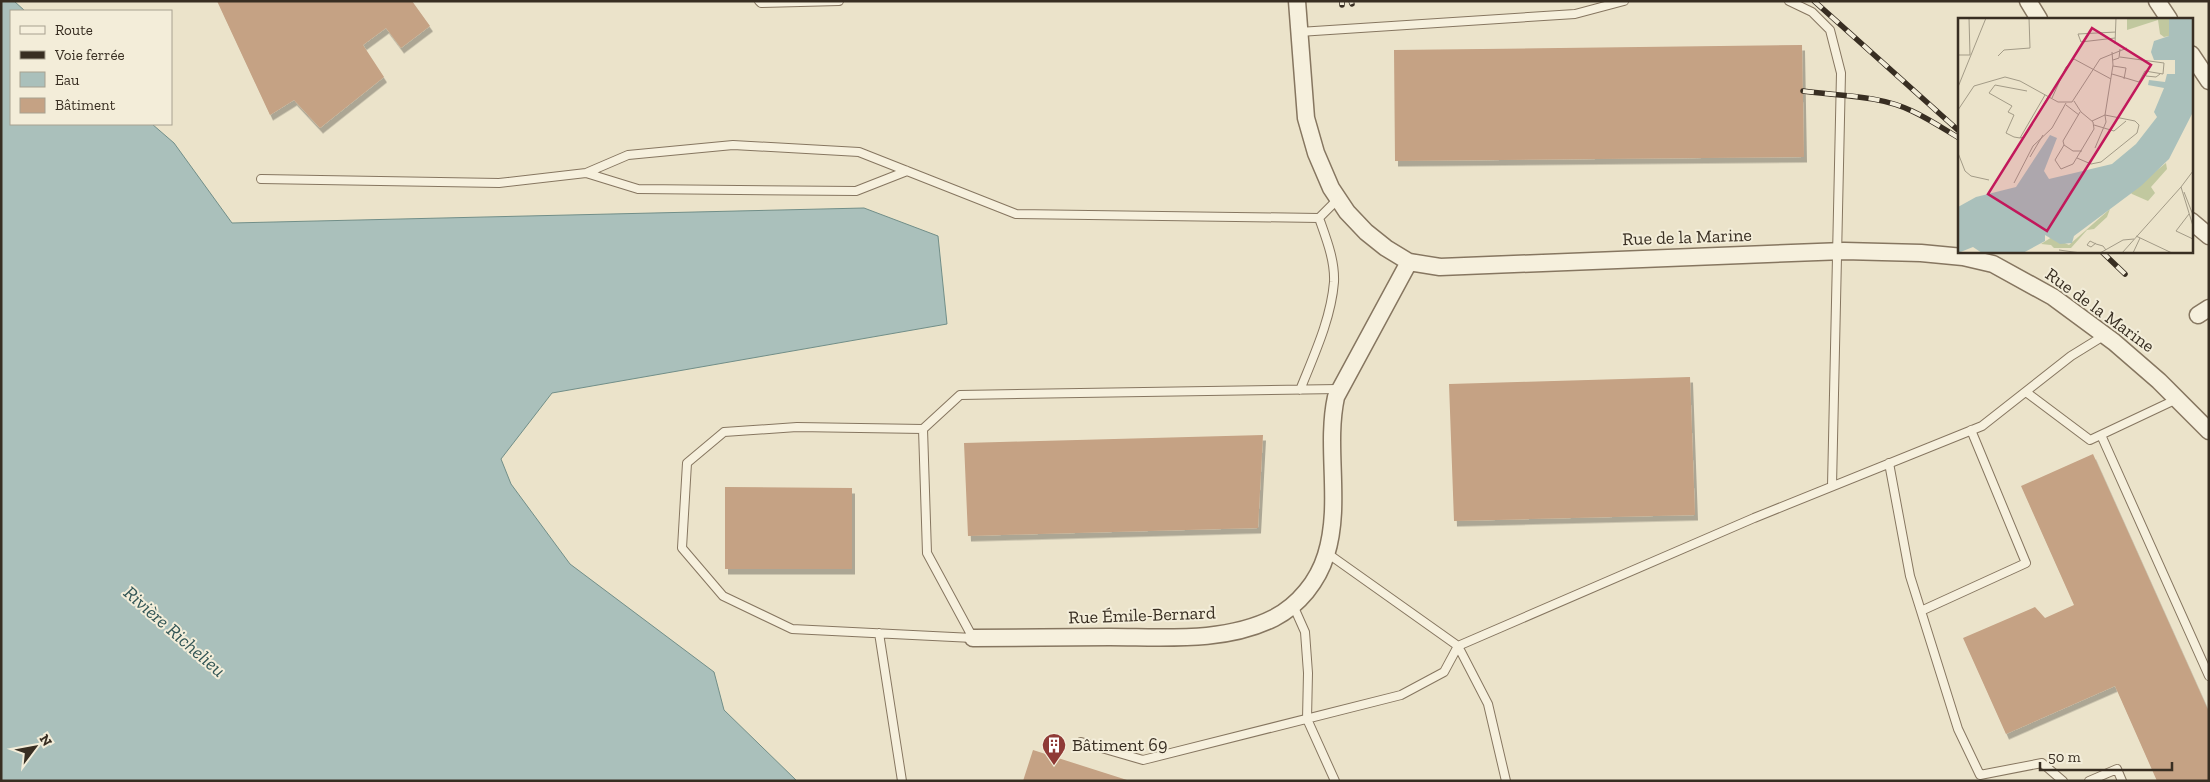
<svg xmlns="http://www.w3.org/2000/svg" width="2210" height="782" font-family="'Zilla Slab',serif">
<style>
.water{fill:#aac0bb;stroke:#718e88}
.building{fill:#c5a284;filter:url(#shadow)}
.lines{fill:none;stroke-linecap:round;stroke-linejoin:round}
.lane-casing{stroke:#867660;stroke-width:10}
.street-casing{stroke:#867660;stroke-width:19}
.lane{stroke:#f6f0dd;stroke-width:8}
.street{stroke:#f6f0dd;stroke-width:16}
.rail-casing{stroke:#382e22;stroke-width:5.5}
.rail{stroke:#f3edd9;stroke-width:4;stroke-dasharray:11;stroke-linecap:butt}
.labels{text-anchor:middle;stroke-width:4;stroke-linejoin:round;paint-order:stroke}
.street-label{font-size:18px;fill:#382e22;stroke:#f3edd9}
.poi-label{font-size:18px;fill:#382e22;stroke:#f3edd9;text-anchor:start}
.water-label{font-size:19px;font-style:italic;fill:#335656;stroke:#f3edd9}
.inset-road{fill:none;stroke:#a39b87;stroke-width:1}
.view{fill:#c2185b;fill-opacity:0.15;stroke:#c2185b;stroke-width:2.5}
.inset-edge{fill:none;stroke:#382e22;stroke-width:2.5}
</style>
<defs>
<filter id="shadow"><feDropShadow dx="3" dy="5.5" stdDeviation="0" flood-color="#0004"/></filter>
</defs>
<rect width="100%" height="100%" fill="#ebe3ca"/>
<path class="water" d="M 1,1 L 14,1 L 25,11 L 11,11 L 11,124 L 152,124 L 174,143 L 232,223 L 864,208 L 938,236 L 947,324 L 552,393 L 501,459 L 511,484 L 570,564 L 714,672 L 724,710 L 797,781 L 1,781 Z"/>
<path class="building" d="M 217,1 L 412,1 L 430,26 L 401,48 L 386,28 L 363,45 L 384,77 L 320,128 L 294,100 L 270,115 Z
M 1802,45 L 1804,157 L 1395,161 L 1394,50 Z
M 1690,377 L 1695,515 L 1454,521 L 1449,384 Z
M 1263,435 L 1258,528 L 968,536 L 964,443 Z
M 2093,454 L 2209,712 L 2209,781 L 2157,781 L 2115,686 L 2006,734 L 1963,638 L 2035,607 L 2045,618 L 2074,605 L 2021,486 Z
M 725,487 L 852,488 L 852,569 L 725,569 Z
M 1033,750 L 1127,780 L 1127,781 L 1023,781 Z"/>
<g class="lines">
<g class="lane-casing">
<path id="lane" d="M 759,1 L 761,3 L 839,1
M 1789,1 L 1812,12 L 1830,30 L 1841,73 L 1832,486
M 1299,32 L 1575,14 L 1624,1
M 586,173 L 638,189 L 856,191 L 907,171
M 261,179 L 499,183 L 586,173 L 628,155 L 733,145 L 859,152 L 1016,214 L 1319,218 L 1338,199
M 1300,390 C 1314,355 1331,319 1334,282 C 1335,260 1326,238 1319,218
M 2026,392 L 2090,440 L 2177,399
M 923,429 L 797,427 L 724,432 L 687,463 L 682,548 L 723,596 L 792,629 L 973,638
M 2101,435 L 2209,676
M 1889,463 L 1910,576 L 1958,729 L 1980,775 L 2042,763 L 2063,781
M 1327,553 L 1458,646 L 1754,518 L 1982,426 L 2071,356 L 2105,335
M 1293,605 L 1305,632 L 1308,673 L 1307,719 L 1335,781
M 1921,611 L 2026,563 L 1971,430
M 879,633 L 902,781
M 973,638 L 927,553 L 923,429 L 960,395 L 1339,389
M 1458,646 L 1488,704 L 1506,781
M 1081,742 L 1143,760 L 1401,695 L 1444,672 L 1458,646
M 2089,781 L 2117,769 L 2122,781"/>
</g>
<g class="street-casing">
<path id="street" d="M 1297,1 L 1306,118 L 1316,153 L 1331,188 L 1347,212 L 1366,232 L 1386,248 L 1409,262 L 1440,267 L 1844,251 L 1921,253 L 1963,257 L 1993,264 L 2053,297 L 2114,342 L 2159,381 L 2209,431
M 2028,1 L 2039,19
M 2157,1 L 2169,19
M 2191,54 L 2209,81
M 2191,221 L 2209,236
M 2198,315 L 2209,308
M 973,638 C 1019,638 1064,637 1110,637 C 1163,637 1225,643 1274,618 C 1299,605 1318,581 1326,555 C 1342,504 1325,448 1336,397 L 1409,262"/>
</g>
<use href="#lane" class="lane"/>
<use href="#street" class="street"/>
<g class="rail-casing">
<path id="rail" d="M 1342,1 L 1342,5
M 1351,1 L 1352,4
M 1814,1 L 1959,131
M 1803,91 C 1839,96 1879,95 1912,111 C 1929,119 1944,129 1959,138
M 2101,251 L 2125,274"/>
</g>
<use href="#rail" class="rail"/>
</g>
<defs>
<g id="building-pin" transform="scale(1.25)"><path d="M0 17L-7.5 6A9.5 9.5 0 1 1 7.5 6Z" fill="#8f3a36" stroke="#f3edd9"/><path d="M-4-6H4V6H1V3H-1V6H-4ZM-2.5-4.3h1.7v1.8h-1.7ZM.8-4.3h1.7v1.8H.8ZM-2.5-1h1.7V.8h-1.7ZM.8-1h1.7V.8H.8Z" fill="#fff"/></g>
</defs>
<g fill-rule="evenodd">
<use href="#building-pin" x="1054" y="745"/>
</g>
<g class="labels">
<g class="street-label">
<text transform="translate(1687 237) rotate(-2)" y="6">Rue de la Marine</text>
<text transform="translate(2100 310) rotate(36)" y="6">Rue de la Marine</text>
<text transform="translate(1142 615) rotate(-2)" y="6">Rue Émile-Bernard</text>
</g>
<g class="poi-label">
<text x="1072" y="751">Bâtiment 69</text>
</g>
<g class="water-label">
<text transform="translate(175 631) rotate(41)" y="7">Rivière Richelieu</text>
</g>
</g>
<g transform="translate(1958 18)">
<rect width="235" height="235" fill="#ebe3ca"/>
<path d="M 169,0 L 211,0 L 211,18 L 206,19 L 202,16 L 200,2 L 169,12 ZM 208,145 L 209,151 L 193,169 L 197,175 L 190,183 L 174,176 L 172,174 ZM 152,191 L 149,199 L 136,211 L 129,212 L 113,230 L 96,230 L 93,227 L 83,226 L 94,219 L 111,227 Z" fill="#c1c89f"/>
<path d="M 211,0 L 235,0 L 235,94 L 211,141 L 183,168 L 116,218 L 114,225 L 102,226 L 87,217 L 87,223 L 65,235 L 24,235 L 15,229 L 0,235 L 0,189 L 18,179 L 58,169 L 92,117 L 99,120 L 86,153 L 91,161 L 154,146 L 178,126 L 199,99 L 196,94 L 206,70 L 190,67 L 191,62 L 207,64 L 209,56 L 217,56 L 217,42 L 196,42 L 193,34 L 196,23 L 211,18 Z" fill="#aac0bb"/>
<path class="inset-road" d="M 157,20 L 123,24 L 120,16 L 158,14M 157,26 L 158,0M 0,37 L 12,37 L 11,0M 40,38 L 46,32 L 72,30 L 71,0M 155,42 L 161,40 L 162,31M 155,48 L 168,50 L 166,61M 154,56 L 181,64 L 187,53 L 205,56 L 206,45 L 162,39M 188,58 L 198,59 L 202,56M 0,69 L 28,0M 69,73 L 37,67 L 31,75 L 54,88 L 50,94 L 56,97 L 48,115 L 56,119 L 62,120 L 87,77M 94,80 L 108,49 L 116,41 L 153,61M 108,87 L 121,97M 0,92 L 16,68 L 47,59 L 62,63 L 100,84 L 114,84 L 142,41 L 169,30M 122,94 L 105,123 L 106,127 L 115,133 L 124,133M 134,103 L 147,97 L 155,47 L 154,34M 136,107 L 156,113 L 168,103M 62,120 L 66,119 L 90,79M 106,127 L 97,142 L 103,151 L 115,146 L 136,111 L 135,104 L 123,94 L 116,83M 0,135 L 7,153 L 13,158 L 31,162M 72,139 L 85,117M 119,140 L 133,146 L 143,144 L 179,115 L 181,107 L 177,103 L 147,97 L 148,104 L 137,130M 235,153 L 223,169 L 235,208M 56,165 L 75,128 L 94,110 L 108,85M 226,174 L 235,197M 231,196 L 218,213 L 235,221M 178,218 L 214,235M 138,225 L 133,229 L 129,227 L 132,223 L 138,226 L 145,228 L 148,232M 101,232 L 123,235M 142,235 L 165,222 L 176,221M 164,235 L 223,169M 175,235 L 182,220"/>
<path class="view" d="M 134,10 L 193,47 L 89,213 L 30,176 Z"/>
<rect width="235" height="235" class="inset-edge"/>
</g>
<rect width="2210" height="782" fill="none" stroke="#382e22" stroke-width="5"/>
<rect x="10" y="10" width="162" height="115" fill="#f3edd9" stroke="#a8a190"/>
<rect x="20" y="26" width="25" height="8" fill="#f6f0dd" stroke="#a8a190"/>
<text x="55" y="35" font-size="15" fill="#382e22">Route</text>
<rect x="20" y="51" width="25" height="8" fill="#382e22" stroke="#a8a190"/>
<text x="55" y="60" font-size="15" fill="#382e22">Voie ferrée</text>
<rect x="20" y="72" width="25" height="15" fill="#aac0bb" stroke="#a8a190"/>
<text x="55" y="85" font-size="15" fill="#382e22">Eau</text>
<rect x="20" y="98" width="25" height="15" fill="#c5a284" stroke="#a8a190"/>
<text x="55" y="110" font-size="15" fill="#382e22">Bâtiment</text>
<g transform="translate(35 747) rotate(58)" stroke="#f3edd9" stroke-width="4" paint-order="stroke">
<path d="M0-4L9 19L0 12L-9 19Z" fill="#382e22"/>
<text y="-8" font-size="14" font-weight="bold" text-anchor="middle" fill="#382e22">N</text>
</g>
<path d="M2040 762v8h132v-8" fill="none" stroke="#382e22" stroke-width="2.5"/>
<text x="2048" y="762" font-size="15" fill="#382e22" stroke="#f3edd9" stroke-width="4" paint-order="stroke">50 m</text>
</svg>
